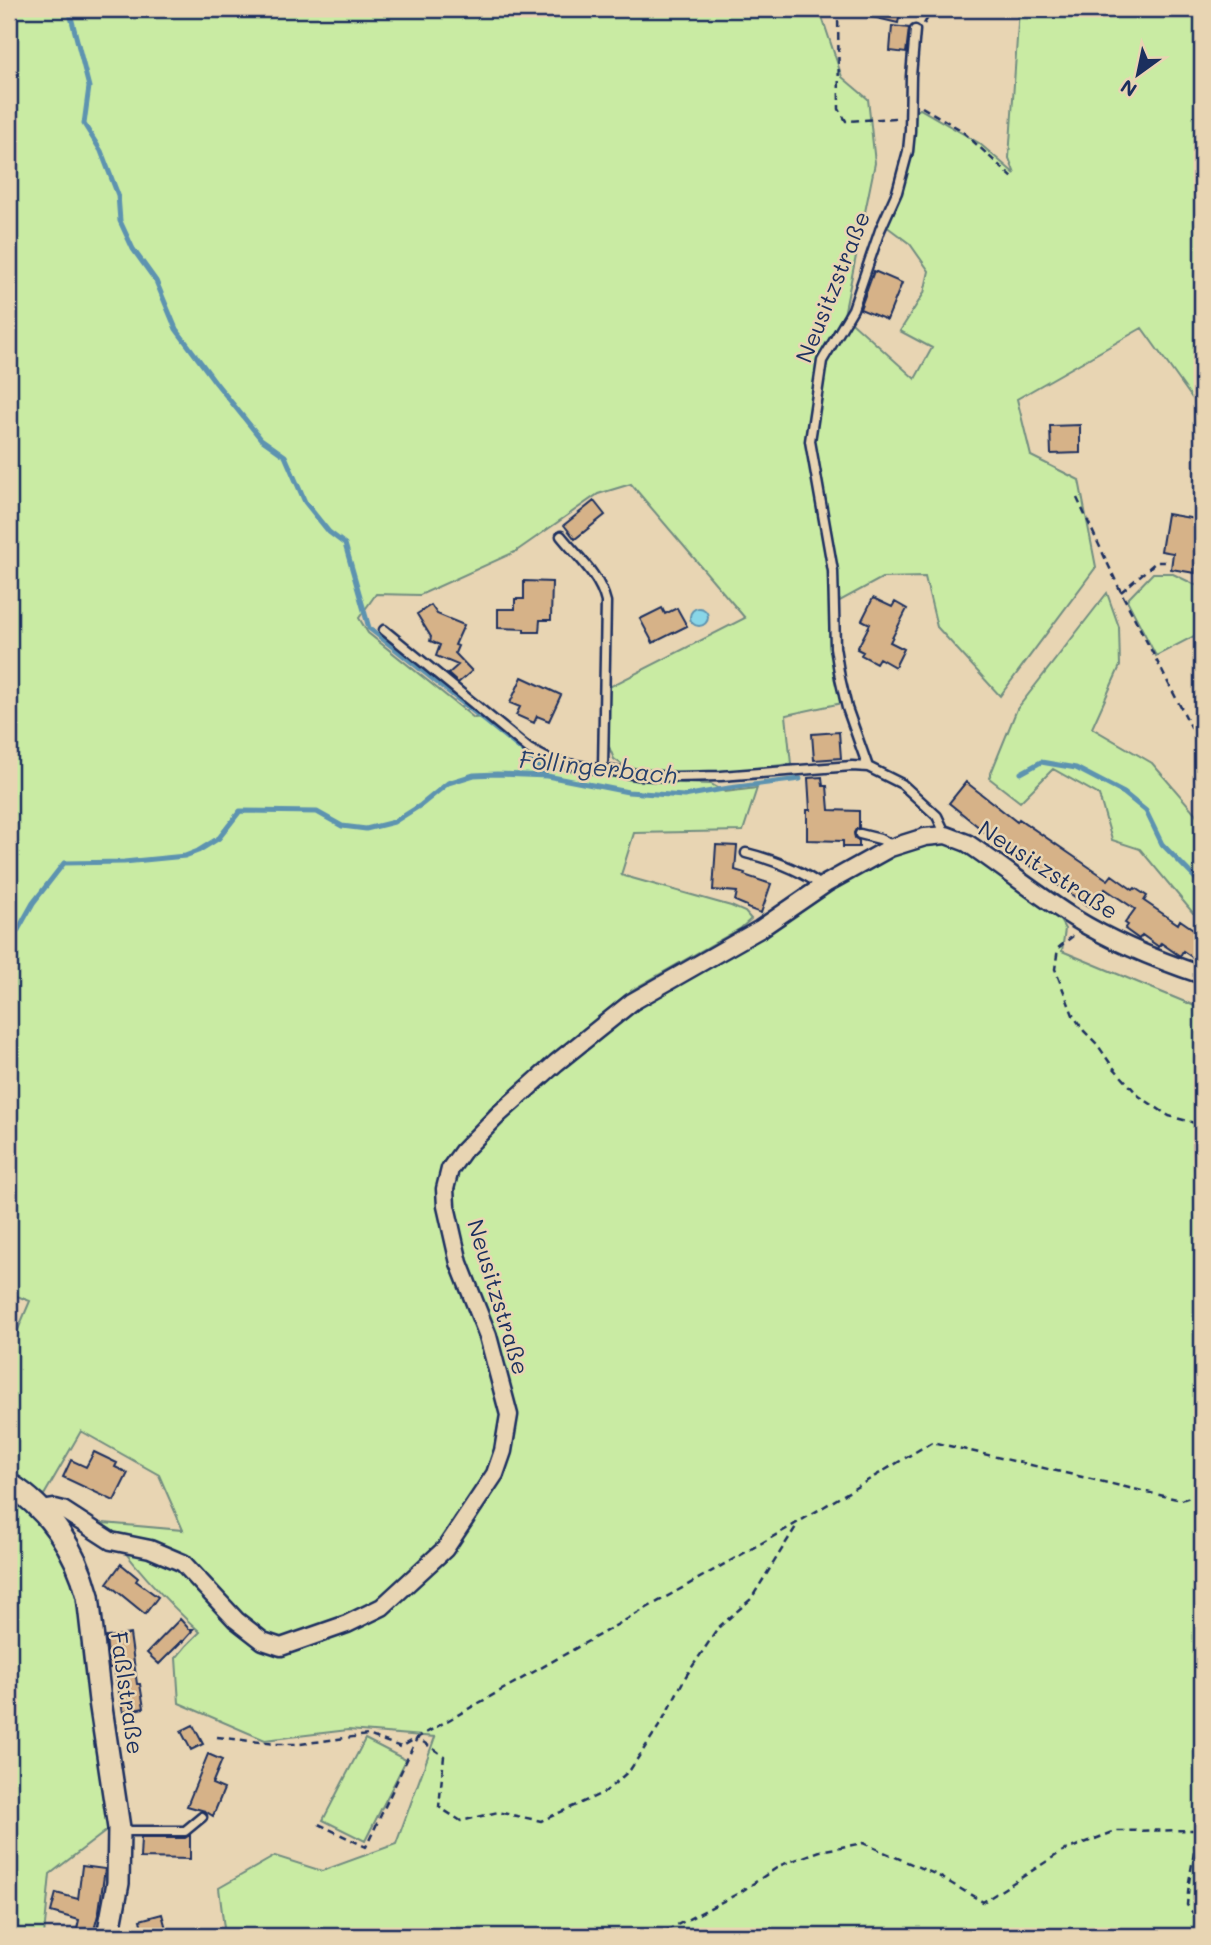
<svg xmlns="http://www.w3.org/2000/svg" width="1211" height="1945" font-family="Mali,sans-serif">
<style>
.green{fill:#c9eba3;stroke:#728d80;stroke-width:2}
.water{fill:#89d6e7;stroke:#5d93b0;stroke-width:2}
.lines{fill:none;stroke-linecap:round;stroke-linejoin:round}
.stream{stroke:#5d93b0;stroke-width:5}
.building{fill:#d6b288;stroke:#1b2f5e;stroke-width:2}
.lane-casing{stroke:#1b2f5e;stroke-width:13}
.street-casing{stroke:#1b2f5e;stroke-width:21}
.secondary-casing{stroke:#1b2f5e;stroke-width:26}
.path{stroke:#1b2f5e;stroke-width:2.5;stroke-dasharray:7 5;stroke-linecap:butt}
.lane{stroke:#e8d5b3;stroke-width:8}
.street{stroke:#e8d5b3;stroke-width:16}
.secondary{stroke:#e8d5b3;stroke-width:21}
.labels{text-anchor:middle;stroke-width:5;stroke-linejoin:round;paint-order:stroke}
.street-label{font-size:23px;fill:#1b2f5e;stroke:#e8d5b3}
.water-label{font-size:24px;font-style:italic;fill:#26406c;stroke:#e8d5b3}
</style>
<rect width="100%" height="100%" fill="#e8d5b3"/>
<filter id="ink" filterUnits="userSpaceOnUse"><feTurbulence type="fractalNoise" baseFrequency=".0143" numOctaves="2"/><feDisplacementMap in="SourceGraphic" scale="14" xChannelSelector="R" yChannelSelector="G"/><feConvolveMatrix kernelMatrix="1 2 1 2 8 2 1 2 1" color-interpolation-filters="sRGB"/></filter>
<g filter="url(#ink)">
<path class="green" d="M 9,9 L 814,9 L 823,20 L 842,77 L 868,99 L 875,163 L 844,315 L 915,379 L 932,348 L 900,331 L 924,293 L 929,271 L 910,244 L 886,226 L 913,154 L 916,111 L 920,109 L 979,143 L 1015,174 L 1009,158 L 1019,9 L 1202,9 L 1202,412 L 1142,328 L 1017,399 L 1031,456 L 1079,480 L 1096,567 L 1000,696 L 937,627 L 925,577 L 882,578 L 838,602 L 832,600 L 842,703 L 786,715 L 791,764 L 713,773 L 674,772 L 626,767 L 614,759 L 608,744 L 609,687 L 745,618 L 631,484 L 598,494 L 515,552 L 420,595 L 376,594 L 359,618 L 368,633 L 474,718 L 484,717 L 538,758 L 557,767 L 585,772 L 682,783 L 711,784 L 725,792 L 757,788 L 743,831 L 634,833 L 621,875 L 731,906 L 745,912 L 751,919 L 741,928 L 632,990 L 489,1109 L 498,1125 L 605,1032 L 657,994 L 790,918 L 822,895 L 906,849 L 938,843 L 962,847 L 1057,915 L 1065,929 L 1062,951 L 1202,1009 L 1202,1936 L 225,1936 L 219,1888 L 275,1856 L 322,1871 L 396,1844 L 435,1737 L 348,1730 L 265,1740 L 179,1703 L 176,1658 L 186,1646 L 200,1632 C 164,1599 131,1563 103,1523 L 183,1530 L 159,1475 L 81,1431 L 44,1495 L 9,1474 L 9,1351 L 30,1301 L 9,1293 Z
M 1153,573 L 1171,573 L 1202,588 L 1202,632 L 1156,656 L 1127,600 Z
M 1107,593 L 1119,627 L 1120,666 L 1092,728 L 1152,763 L 1202,821 L 1202,913 L 1193,913 L 1140,849 L 1112,840 L 1099,795 L 1053,769 L 1020,802 L 989,778 L 1017,709 Z
M 9,1492 L 46,1528 L 75,1576 L 114,1825 L 50,1874 L 44,1936 L 9,1936 Z
M 365,1739 L 406,1760 L 365,1841 L 323,1820 Z"/>
<path class="water" d="M690 617a9 9 0 1 1 18 0a9 9 0 1 1-18 0Z"/>
<g class="lines">
<path class="stream" d="M 69,9 L 89,87 L 84,124 L 101,151 L 118,195 L 120,221 L 133,249 L 156,281 L 176,329 L 216,383 L 261,439 L 285,456 L 305,502 L 329,532 L 345,544 L 369,628 L 523,751 L 547,776
M 1021,773 L 1041,762 L 1076,768 L 1124,793 L 1146,811 L 1162,844 L 1202,885
M 9,946 L 33,903 L 64,863 L 124,862 L 185,856 L 198,851 L 219,838 L 240,811 L 317,812 L 342,826 L 366,829 L 394,822 L 421,805 L 448,783 L 474,775 L 497,774 L 547,776 L 628,792 L 684,796 L 729,788 L 800,779"/>
</g>
<path class="building" d="M 861,9 L 901,9 L 898,23 L 860,14 Z
M 892,26 L 909,28 L 906,53 L 890,51 Z
M 874,271 L 902,283 L 887,320 L 860,309 Z
M 1080,425 L 1080,453 L 1051,454 L 1050,426 Z
M 594,501 L 605,515 L 575,539 L 564,525 Z
M 1167,514 L 1202,520 L 1202,559 L 1198,558 L 1195,573 L 1171,569 L 1173,553 L 1161,551 Z
M 524,581 L 552,582 L 551,620 L 540,620 L 539,632 L 524,632 L 524,629 L 498,628 L 498,609 L 515,609 L 515,599 L 524,599 Z
M 873,598 L 892,607 L 895,602 L 907,609 L 890,642 L 904,649 L 895,667 L 879,658 L 876,663 L 861,655 L 863,652 L 857,649 L 870,624 L 862,620 Z
M 431,605 L 437,614 L 464,625 L 455,645 L 458,646 L 455,653 L 472,671 L 458,683 L 448,674 L 458,665 L 436,656 L 440,645 L 430,641 L 431,637 L 417,614 Z
M 662,608 L 665,614 L 677,608 L 687,626 L 653,643 L 640,619 Z
M 522,677 L 561,695 L 549,721 L 537,716 L 534,723 L 516,715 L 520,707 L 510,703 Z
M 839,732 L 841,758 L 814,760 L 812,734 Z
M 822,777 L 823,786 L 827,786 L 829,810 L 859,811 L 859,828 L 856,829 L 854,833 L 855,838 L 859,841 L 859,847 L 843,847 L 843,841 L 807,840 L 807,810 L 810,810 L 808,778 Z
M 966,782 L 1017,822 L 1019,819 L 1108,880 L 1112,875 L 1133,890 L 1135,888 L 1147,896 L 1144,901 L 1178,924 L 1180,920 L 1202,935 L 1202,964 L 1183,951 L 1180,956 L 1161,943 L 1159,947 L 1142,935 L 1139,939 L 1125,929 L 1128,925 L 1125,923 L 1135,909 L 1105,889 L 1096,903 L 1092,900 L 1088,906 L 1001,845 L 949,803 Z
M 716,845 L 737,846 L 735,870 L 745,873 L 744,875 L 771,884 L 761,913 L 747,908 L 747,906 L 735,901 L 737,892 L 713,890 Z
M 94,1452 L 117,1463 L 115,1467 L 128,1473 L 114,1501 L 63,1477 L 71,1460 L 86,1467 Z
M 121,1564 L 138,1578 L 136,1581 L 158,1597 L 145,1614 L 107,1583 Z
M 180,1619 L 189,1629 L 193,1629 L 191,1631 L 192,1632 L 183,1642 L 182,1641 L 159,1664 L 147,1653 Z
M 130,1634 L 137,1684 L 140,1684 L 144,1708 L 123,1712 L 114,1668 L 109,1668 L 106,1637 Z
M 193,1725 L 203,1744 L 191,1750 L 181,1731 Z
M 208,1754 L 222,1760 L 212,1784 L 224,1789 L 213,1816 L 205,1811 L 187,1806 Z
M 190,1835 L 190,1859 L 140,1858 L 141,1838 L 185,1838 Z
M 82,1866 L 105,1869 L 99,1911 L 93,1934 L 77,1929 L 79,1920 L 51,1912 L 56,1893 L 78,1899 Z
M 162,1914 L 168,1936 L 144,1936 L 140,1920 Z"/>
<g class="lines">
<g class="lane-casing">
<path id="lane" d="M 561,536 C 577,556 600,576 606,602 L 603,768
M 384,630 L 529,749 L 548,759 L 561,763 L 638,775 L 676,777 L 721,776 L 852,766 L 868,767 L 902,784 L 937,816 L 946,835
M 868,767 L 847,708 L 840,678 L 835,647 L 833,571 L 810,441 L 822,361 L 853,309 L 880,230 L 897,192 L 908,151 L 910,131 L 911,76 L 915,30
M 860,834 L 880,839 L 894,846
M 746,853 C 774,860 799,869 822,886
M 119,1831 L 185,1831 L 202,1817"/>
</g>
<g class="street-casing">
<path id="street" d="M 42,1510 L 55,1508 L 63,1510 L 111,1541 L 150,1549 L 183,1563 L 236,1620 L 263,1641 L 281,1647 L 347,1624 L 382,1607 L 445,1549 L 495,1474 L 503,1451 L 509,1415 L 488,1336 L 459,1263 L 446,1206 L 445,1189 L 450,1169 L 463,1151 L 499,1114 L 556,1063 L 632,1002 L 760,929 L 827,883 L 890,848 L 925,837 L 946,835 L 967,843 C 1003,867 1037,895 1074,918 C 1114,943 1157,960 1202,975"/>
</g>
<g class="secondary-casing">
<path id="secondary" d="M 9,1484 C 49,1509 76,1550 88,1596 L 100,1701 L 119,1828 L 118,1883 L 108,1936"/>
</g>
<path class="path" d="M 838,9 L 839,109 L 846,121 L 897,118
M 911,9 L 913,19
M 924,24 L 933,9
M 922,107 L 961,130 L 1015,180
M 1077,498 L 1121,592 L 1202,748
M 1121,592 L 1156,562 L 1168,562
M 1073,936 L 1058,948 L 1055,969 L 1073,1015 L 1084,1031 L 1097,1044 L 1112,1066 L 1139,1096 L 1169,1116 L 1202,1125
M 217,1737 L 276,1744 L 300,1744 L 368,1735 L 401,1747 L 790,1527 L 932,1442 L 1181,1500 L 1202,1493
M 1202,1805 L 1189,1882 L 1187,1905 L 1202,1925
M 319,1824 L 366,1847 L 417,1738 L 444,1756 L 439,1807 L 461,1821 L 498,1812 L 541,1821 L 605,1792 L 630,1770 L 661,1723 L 686,1676 L 719,1627 L 751,1599 L 797,1525
M 656,1936 L 739,1893 L 781,1865 L 820,1851 L 863,1843 L 937,1875 L 983,1902 L 1063,1851 L 1116,1831 L 1197,1830"/>
<use href="#lane" class="lane"/>
<use href="#street" class="street"/>
<use href="#secondary" class="secondary"/>
</g>
</g>
<g class="labels">
<g class="street-label">
<text transform="translate(833 287) rotate(-68)" y="8">Neusitzstraße</text>
<text transform="translate(1048 870) rotate(33)" y="8">Neusitzstraße</text>
<text transform="translate(498 1297) rotate(73)" y="8">Neusitzstraße</text>
<text transform="translate(127 1693) rotate(82)" y="8">Faßlstraße</text>
</g>
<g class="water-label">
<text transform="translate(598 768) rotate(6)" y="8">Föllingerbach</text>
</g>
</g>
<rect width="1211" height="1945" fill="none" stroke="#e8d5b3" stroke-width="35"/>
<rect x="18" y="18" width="1176" height="1910" fill="none" stroke="#1b2f5e" stroke-width="2.5" filter="url(#ink)"/>
<g transform="translate(1138 74) rotate(213)" stroke="#e8d5b3" stroke-width="5" paint-order="stroke">
<path d="M0-5L12 26L0 18L-12 26Z" fill="#1b2f5e"/>
<text y="-10" font-size="19" font-weight="bold" text-anchor="middle" fill="#1b2f5e">N</text>
</g>
</svg>
